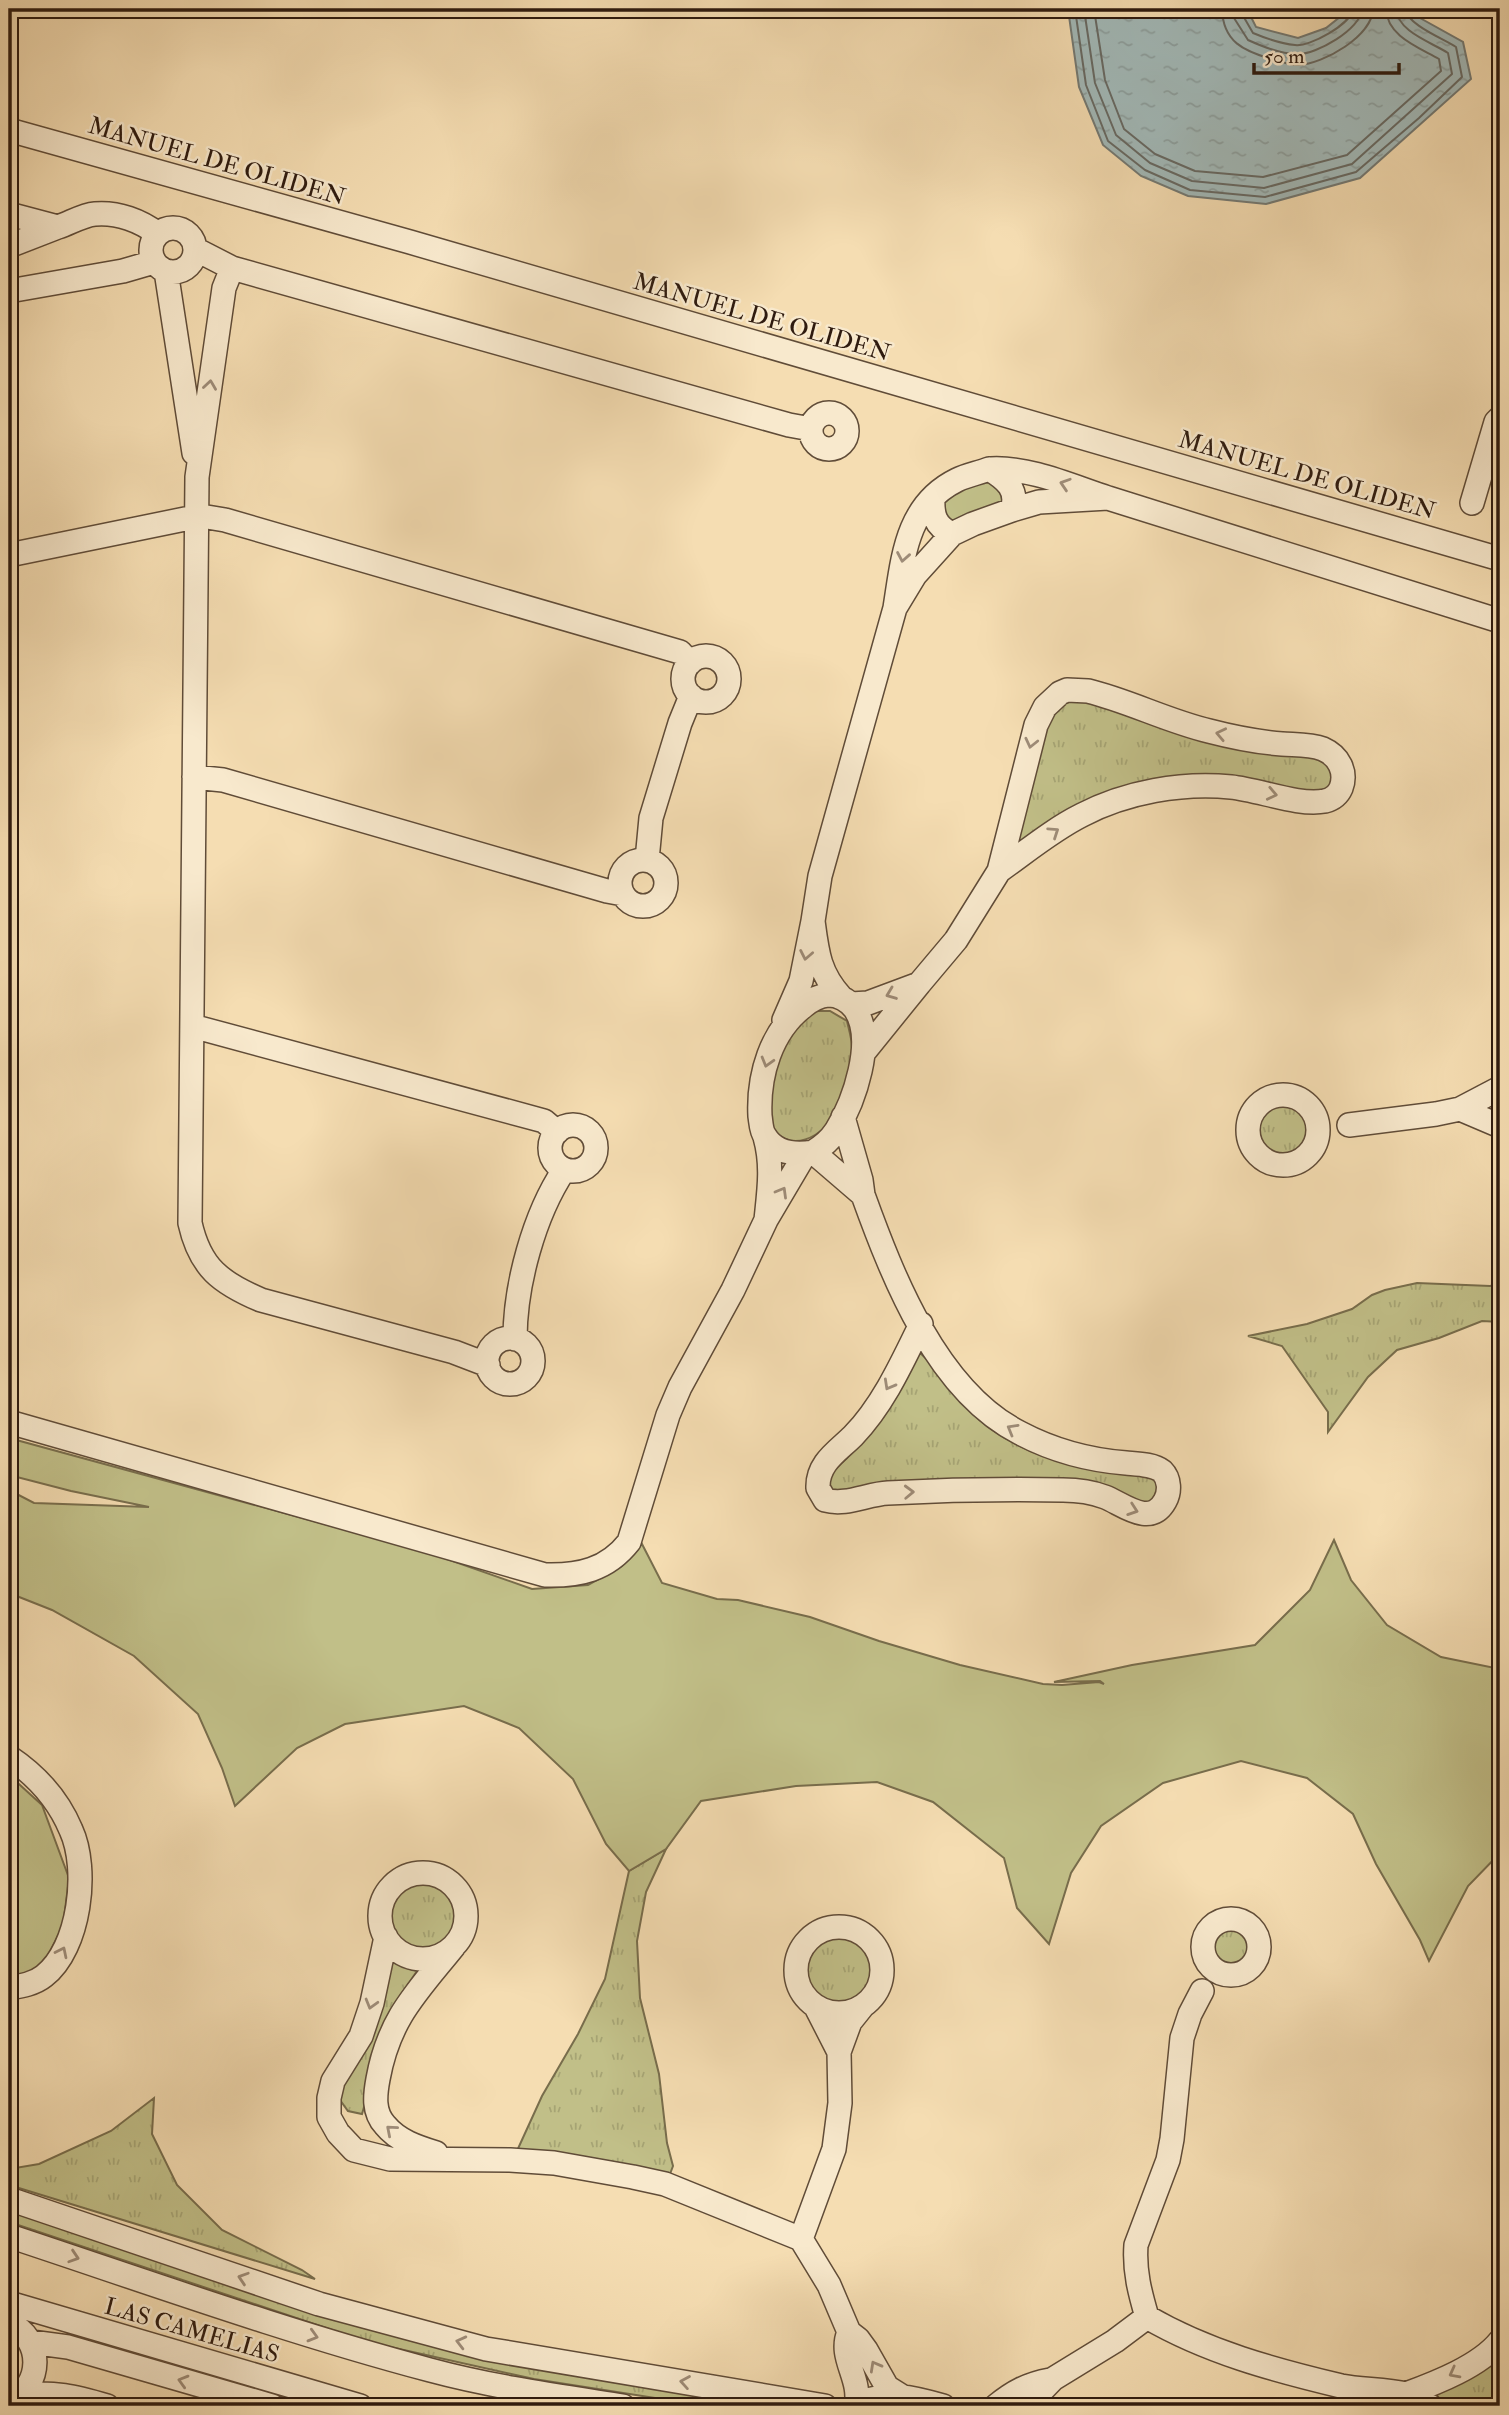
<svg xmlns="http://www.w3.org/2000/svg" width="1509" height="2415" font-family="'IM FELL Double Pica',serif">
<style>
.grass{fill:url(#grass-tufts);stroke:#786d4c;stroke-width:2}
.park{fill:#c1bf88;stroke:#786d4c;stroke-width:2}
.water{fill:url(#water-ripples);stroke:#747a74;stroke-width:2}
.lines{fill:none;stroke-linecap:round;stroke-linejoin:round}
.shore{stroke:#686a64;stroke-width:2}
.minor-casing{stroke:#604c38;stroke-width:26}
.minor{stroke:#f8e9cd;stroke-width:23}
.oneway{stroke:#9e8c78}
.labels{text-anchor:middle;stroke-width:5;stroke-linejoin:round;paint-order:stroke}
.street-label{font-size:24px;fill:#2f1b0f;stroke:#f8e9cd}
</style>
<defs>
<pattern id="grass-tufts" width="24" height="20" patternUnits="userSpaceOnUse" patternTransform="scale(1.75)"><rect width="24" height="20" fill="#c1bf88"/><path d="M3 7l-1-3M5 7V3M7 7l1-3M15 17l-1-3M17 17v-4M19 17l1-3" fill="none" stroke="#a6a474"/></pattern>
<pattern id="water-ripples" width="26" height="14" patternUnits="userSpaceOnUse" patternTransform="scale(1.75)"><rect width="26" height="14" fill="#a2b9b8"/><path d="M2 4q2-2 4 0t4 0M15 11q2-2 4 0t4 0" fill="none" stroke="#8c9e9d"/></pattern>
</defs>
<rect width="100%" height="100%" fill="#f5ddb2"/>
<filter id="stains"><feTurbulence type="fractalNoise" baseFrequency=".00286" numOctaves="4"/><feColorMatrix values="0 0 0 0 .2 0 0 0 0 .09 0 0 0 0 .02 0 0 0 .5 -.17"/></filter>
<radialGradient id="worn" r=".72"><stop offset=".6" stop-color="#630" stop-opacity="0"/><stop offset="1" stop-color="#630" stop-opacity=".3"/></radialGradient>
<path class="grass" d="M 1077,696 L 1327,758 L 1334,783 L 1324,791 L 1305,795 L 1211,777 L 1018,842 L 1038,746 L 1060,701 Z
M 816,1011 L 830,1011 L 847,1021 C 849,1030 852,1039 852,1048 C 852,1067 845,1093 837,1111 C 829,1129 805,1147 785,1139 C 751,1125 775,1051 791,1031 C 796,1023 808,1017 816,1011 Z
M1256 1131a28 28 0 1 1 56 0a28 28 0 1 1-56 0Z
M 1417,1283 L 1490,1286 L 1500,1284 L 1500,1322 L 1482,1321 L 1439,1338 L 1397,1350 L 1368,1377 L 1328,1432 L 1328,1412 L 1282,1346 L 1248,1336 L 1307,1324 L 1352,1309 L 1372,1295 L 1385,1290 Z
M 920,1353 C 939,1369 952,1391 969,1410 C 995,1437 1032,1454 1068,1464 C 1090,1471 1124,1470 1148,1473 L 1157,1482 L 1160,1493 L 1150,1506 L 1118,1496 L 834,1498 L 827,1484 L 835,1469 L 847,1458 L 887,1405 L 910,1359 Z
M 666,1849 L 646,1892 L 637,1941 L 640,1998 L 659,2074 L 667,2143 L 673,2166 L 670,2174 L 516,2153 L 542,2096 L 578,2034 L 605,1979 L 629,1871 Z
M387 1916a35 35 0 1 1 70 0a35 35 0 1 1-70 0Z
M1211 1947a21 21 0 1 1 42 0a21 21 0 1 1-42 0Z
M803 1971a35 35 0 1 1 70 0a35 35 0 1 1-70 0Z
M 390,1956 L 407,1968 L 417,1971 L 394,2005 L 362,2114 L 348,2111 L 340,2100 L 341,2088 Z
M 154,2098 L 152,2134 L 177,2185 L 222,2230 L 302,2270 L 315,2279 L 9,2185 L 9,2169 L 39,2164 L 111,2131 Z
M 9,2209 L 328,2314 L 784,2406 L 706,2406 L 534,2379 L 368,2342 L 9,2222 Z
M 1496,2357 L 1500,2363 L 1500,2406 L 1449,2406 L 1437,2401 L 1437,2393 Z"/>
<path class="park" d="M 998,480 L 1005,505 L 953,529 L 936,503 L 966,483 Z
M 9,1438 L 427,1552 L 532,1589 L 588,1585 L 622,1566 L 642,1544 L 662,1583 L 717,1599 L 738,1600 L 810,1617 L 879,1641 L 960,1665 L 1043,1684 L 1062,1685 L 1099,1682 L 1104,1684 L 1100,1681 L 1054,1682 L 1132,1665 L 1255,1645 L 1310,1590 L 1334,1540 L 1351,1580 L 1387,1625 L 1441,1657 L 1500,1669 L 1500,1853 L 1468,1886 L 1429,1961 L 1420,1940 L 1376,1864 L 1353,1814 L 1307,1778 L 1241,1761 L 1163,1783 L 1101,1826 L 1071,1873 L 1049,1944 L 1017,1908 L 1004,1858 L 933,1802 L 877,1782 L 796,1786 L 701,1801 L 666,1849 L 629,1871 L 606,1844 L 573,1779 L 519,1728 L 464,1706 L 345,1724 L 297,1748 L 235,1806 L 222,1768 L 198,1714 L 134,1656 L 52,1610 L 9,1593 L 9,1490 L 34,1503 L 149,1507 L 71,1491 L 9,1475 Z
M 9,1775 L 42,1805 L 69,1878 L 63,1926 L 44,1963 L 18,1979 L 9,1980 Z"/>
<path class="water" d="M 1068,9 L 1247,9 L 1256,27 L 1298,38 L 1326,28 L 1350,9 L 1409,9 L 1420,18 L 1463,42 L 1471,79 L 1360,178 L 1266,204 L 1188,196 L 1141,176 L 1103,145 L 1079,87 Z"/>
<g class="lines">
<path class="shore" d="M 1075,9 L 1086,85 L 1108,141 L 1145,170 L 1190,190 L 1265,197 L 1356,172 L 1419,118 L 1462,77 L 1456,47 C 1442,38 1408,25 1405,9
M 1084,9 L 1095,83 L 1116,135 L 1150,163 L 1192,181 L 1264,188 L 1352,164 L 1452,74 L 1448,53 C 1431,42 1398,32 1396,9
M 1094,9 L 1105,80 L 1124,129 L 1155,154 L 1195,171 L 1263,177 L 1347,155 L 1441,71 L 1439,59 C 1418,47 1387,36 1386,9
M 1222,9 C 1223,42 1244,51 1271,59 C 1280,61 1289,65 1298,65 C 1324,64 1372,36 1373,9
M 1232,9 L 1234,18 L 1248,40 C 1261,46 1282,54 1297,54 C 1316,55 1361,29 1362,9
M 1241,9 L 1242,14 L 1253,33 C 1265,38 1282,44 1295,45 C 1310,47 1351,24 1353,9"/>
<g class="minor-casing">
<path id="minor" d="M 9,130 L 410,242 L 1500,559
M 9,214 L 58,227 L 9,246
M 58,227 C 70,223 83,215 95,214 C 118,212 141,221 158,234
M151 250a22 22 0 1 1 44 0a22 22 0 1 1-44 0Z
M 195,249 L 232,268 L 789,425 L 811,429
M 232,268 L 224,288 L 197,477 L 190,1223 C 200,1268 221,1283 261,1300 L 454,1352 L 488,1365
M 166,271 L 194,453
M 9,291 L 123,271 L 154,262
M811 431a18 18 0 1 1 36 0a18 18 0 1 1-36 0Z
M 991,469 C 1030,467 1071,486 1108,498 L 1039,502 L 1012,510
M 933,497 C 932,515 935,526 952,534 L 973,524 L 1012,510 C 1019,490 1006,479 989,469 C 979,473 967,475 957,480 C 906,505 903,558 895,608 L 915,575 L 952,534
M 1108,498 L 1500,621
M 1472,503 L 1496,422 L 1500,418
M 9,555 L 185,519 L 207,517 L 225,520 L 680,652 L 690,663
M683 679a23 23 0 1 1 46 0a23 23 0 1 1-46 0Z
M 194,777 L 223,780 L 607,891 L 623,894
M 647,860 L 651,818 L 680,723 L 691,696
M620 883a23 23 0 1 1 46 0a23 23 0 1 1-46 0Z
M 813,921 L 820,876 L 895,608
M 919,984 L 956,940 L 999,871 L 1036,725 L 1045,707 L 1060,693 L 1067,690 L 1088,691 C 1129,701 1167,721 1209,731 C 1232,737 1257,742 1282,744 C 1296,745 1310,744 1323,749 C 1339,756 1347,772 1341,788 C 1338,795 1333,799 1325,801 C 1298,806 1260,790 1231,787 C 1182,782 1126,792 1082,815 C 1052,830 1026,852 999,871
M 851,1004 L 868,1003 L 919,984 L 864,1052
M 784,1020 L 801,981 L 813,921 C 817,952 819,973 841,997
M 192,1026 L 544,1121 L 557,1132
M1248 1130a35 35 0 1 1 70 0a35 35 0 1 1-70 0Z
M 1460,1109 L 1500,1126
M 1349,1125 L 1436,1114 L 1460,1109 L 1500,1088
M550 1148a23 23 0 1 1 46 0a23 23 0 1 1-46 0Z
M 765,1137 C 773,1165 769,1191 766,1220 L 805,1154
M 813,1152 C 822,1147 830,1140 836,1131 C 854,1102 876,1040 855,1009 C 848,1000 839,995 828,995 C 818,996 811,1000 804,1006 C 771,1031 758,1075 760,1116 C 761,1122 761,1131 765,1136 C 775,1153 795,1155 813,1152 L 863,1195 L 861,1180 L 843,1117
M 863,1195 C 893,1278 937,1391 1020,1433 C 1054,1451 1088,1460 1126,1463 C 1137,1464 1153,1464 1162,1471 C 1170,1479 1170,1492 1165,1501 C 1150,1528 1123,1504 1105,1497 C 1092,1492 1077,1490 1063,1490 C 1005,1489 946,1490 888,1493 C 867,1494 846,1506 825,1500 L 818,1488 C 817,1463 838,1451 853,1436 C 883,1405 902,1363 921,1324
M487 1361a23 23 0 1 1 46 0a23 23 0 1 1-46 0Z
M 515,1339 C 515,1285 534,1215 564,1170
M 9,1422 L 545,1575 C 579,1576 607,1570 629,1542 L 668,1415 L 680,1387 L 733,1290 L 766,1220
M 9,1757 C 36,1775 58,1799 71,1830 C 89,1869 80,1948 44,1976 C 34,1984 21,1986 9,1988
M380 1916a43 43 0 1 1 86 0a43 43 0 1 1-86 0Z
M1203 1947a28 28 0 1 1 56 0a28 28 0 1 1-56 0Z
M796 1970a43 43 0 1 1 86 0a43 43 0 1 1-86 0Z
M 386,1937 L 372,2003 L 361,2036 L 333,2081 L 329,2098 L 329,2117 L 338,2133 L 354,2150 L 390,2159 L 510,2160 L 554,2163 L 633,2177 L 665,2184 L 801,2239
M 816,2007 L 839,2052 L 850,2022 L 862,2007
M 839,2052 L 840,2103 L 834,2149 L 801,2239 L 829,2285 L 849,2332 L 858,2339 L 866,2350 L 887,2387 L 903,2397
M 436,2153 C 417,2147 398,2141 385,2125 C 373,2112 375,2095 378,2079 C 389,2018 417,1992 454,1946
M 9,2199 L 319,2304 L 486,2349 L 825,2406
M 9,2236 C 148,2282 287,2332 430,2370 C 493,2387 559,2396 623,2406
M 9,2303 L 360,2406
M 1147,2317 C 1140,2293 1134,2271 1136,2245 L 1168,2160 L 1172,2139 L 1182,2038 L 1190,2014 L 1202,1991
M 9,2323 C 44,2339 43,2386 9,2402
M 849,2332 C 838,2358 862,2378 856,2406
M 31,2342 L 68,2347 L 272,2406
M 1406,2394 C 1436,2383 1480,2366 1500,2341
M 20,2395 C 56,2392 73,2396 107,2406
M 857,2406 C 883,2389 916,2398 943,2406
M 996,2406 C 1013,2392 1028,2384 1050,2380
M 1027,2406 L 1053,2379 L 1115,2341 L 1147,2317 C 1207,2352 1274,2370 1341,2386 C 1362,2390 1385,2389 1406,2394 C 1414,2396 1422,2402 1430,2406"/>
</g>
<use href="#minor" class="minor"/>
</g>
<defs><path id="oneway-chevron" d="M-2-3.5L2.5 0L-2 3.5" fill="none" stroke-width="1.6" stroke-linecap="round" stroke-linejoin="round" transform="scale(1.75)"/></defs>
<g class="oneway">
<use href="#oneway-chevron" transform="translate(210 385) rotate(-82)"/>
<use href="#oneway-chevron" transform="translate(1065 484) rotate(-162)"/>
<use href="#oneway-chevron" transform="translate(903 557) rotate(100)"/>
<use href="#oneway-chevron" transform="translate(1221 734) rotate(-168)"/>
<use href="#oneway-chevron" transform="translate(1031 743) rotate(103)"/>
<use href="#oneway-chevron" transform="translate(1272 794) rotate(12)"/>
<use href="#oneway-chevron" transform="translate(1054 832) rotate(-34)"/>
<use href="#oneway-chevron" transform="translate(806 955) rotate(101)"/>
<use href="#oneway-chevron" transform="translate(891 994) rotate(159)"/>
<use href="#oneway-chevron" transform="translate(767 1062) rotate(106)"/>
<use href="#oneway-chevron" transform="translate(782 1192) rotate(-60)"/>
<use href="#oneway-chevron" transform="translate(889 1385) rotate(119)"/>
<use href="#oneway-chevron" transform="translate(1012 1429) rotate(-150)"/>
<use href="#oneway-chevron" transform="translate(909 1492) rotate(-2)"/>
<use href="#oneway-chevron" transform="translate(1133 1510) rotate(19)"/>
<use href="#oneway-chevron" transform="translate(62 1952) rotate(-64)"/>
<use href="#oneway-chevron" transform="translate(371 2004) rotate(106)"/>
<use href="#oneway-chevron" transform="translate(391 2130) rotate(-139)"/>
<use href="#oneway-chevron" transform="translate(74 2257) rotate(18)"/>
<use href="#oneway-chevron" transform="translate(243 2278) rotate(-162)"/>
<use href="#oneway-chevron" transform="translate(313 2336) rotate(16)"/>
<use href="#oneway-chevron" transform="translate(461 2342) rotate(-166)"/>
<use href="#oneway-chevron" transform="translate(875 2366) rotate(-119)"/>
<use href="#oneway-chevron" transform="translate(1454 2373) rotate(152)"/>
<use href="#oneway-chevron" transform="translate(183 2381) rotate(-164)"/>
<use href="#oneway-chevron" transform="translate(685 2382) rotate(-170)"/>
</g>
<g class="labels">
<g class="street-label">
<text transform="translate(217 161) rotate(16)" y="8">MANUEL DE OLIDEN</text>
<text transform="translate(762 317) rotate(16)" y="8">MANUEL DE OLIDEN</text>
<text transform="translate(1307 475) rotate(16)" y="8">MANUEL DE OLIDEN</text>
<text transform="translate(192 2330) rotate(16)" y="8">LAS CAMELIAS</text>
</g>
</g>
<rect width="1509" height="2415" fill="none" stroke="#f5ddb2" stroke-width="35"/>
<rect x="10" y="10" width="1488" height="2394" fill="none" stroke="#2f1b0f" stroke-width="3.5"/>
<rect x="18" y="18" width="1474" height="2380" fill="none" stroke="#2f1b0f" stroke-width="2"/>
<path d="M1254 63v10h145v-10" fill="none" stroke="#2f1b0f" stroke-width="3.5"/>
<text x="1264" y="63" font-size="21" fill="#2f1b0f" stroke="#f8e9cd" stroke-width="5" paint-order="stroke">50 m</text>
<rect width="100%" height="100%" filter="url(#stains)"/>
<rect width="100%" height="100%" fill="url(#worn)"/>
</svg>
